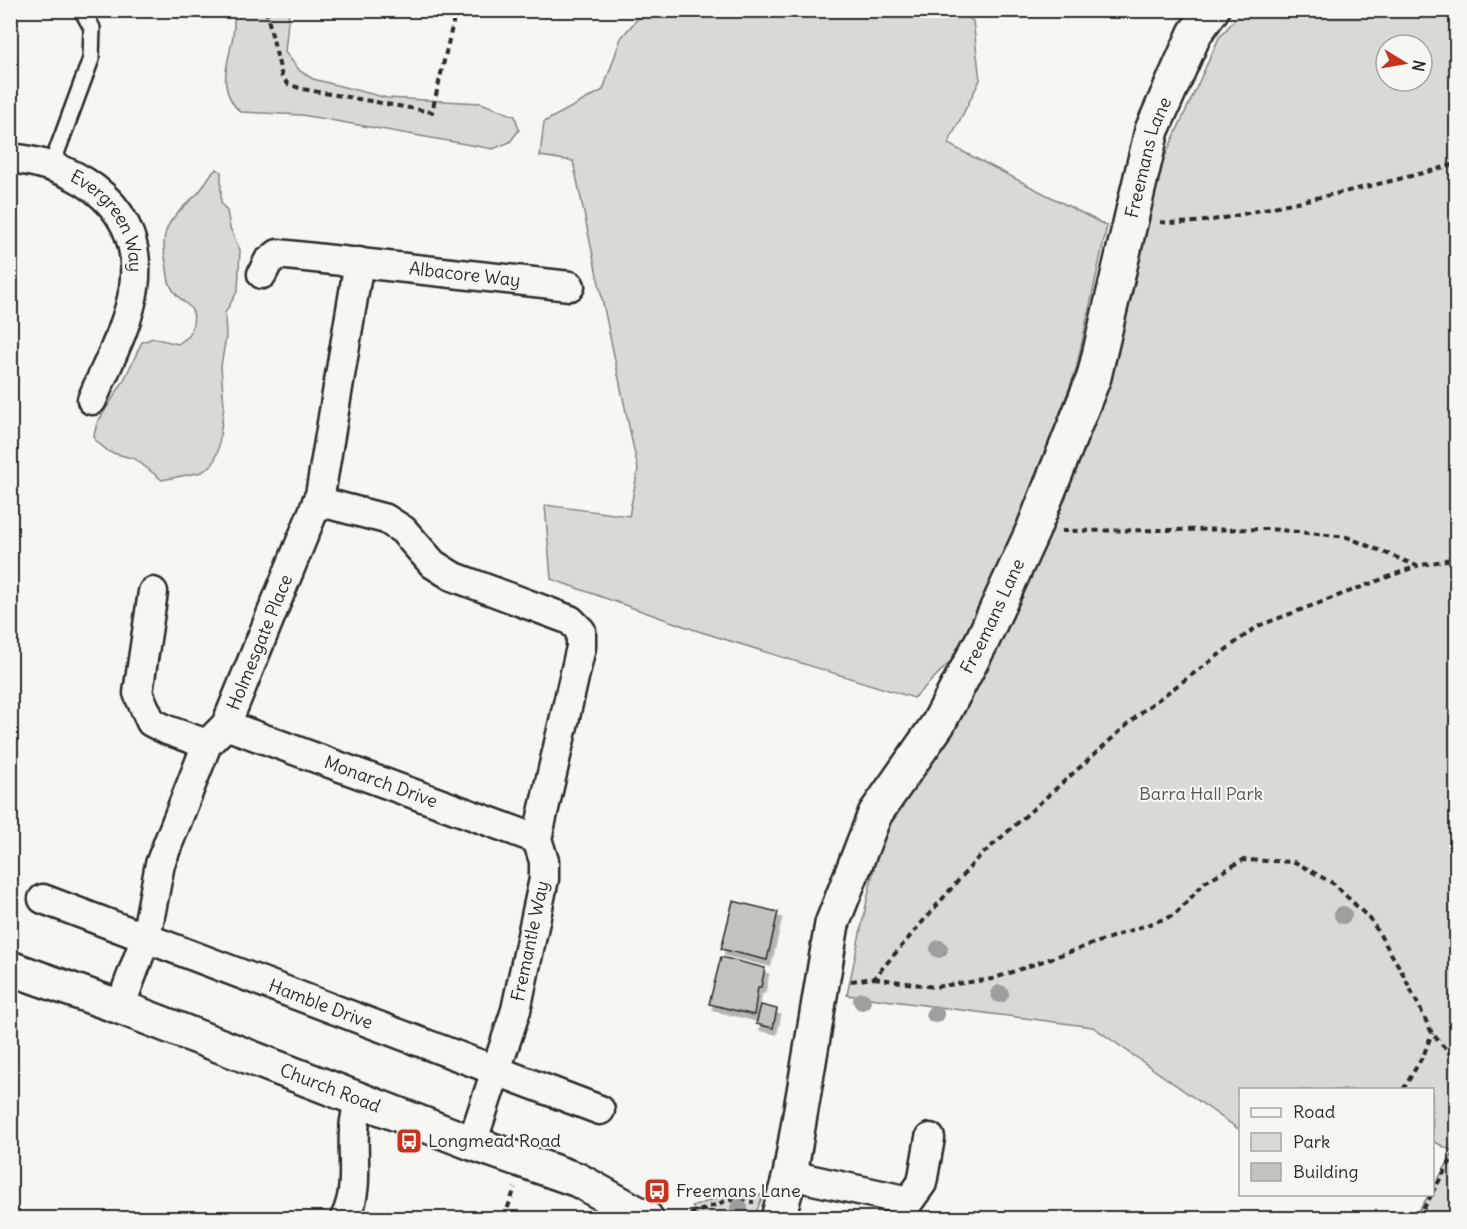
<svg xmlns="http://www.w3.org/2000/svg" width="1467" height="1229" font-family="Delius,sans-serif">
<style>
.green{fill:#d9d9d5;stroke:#828280;stroke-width:1.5;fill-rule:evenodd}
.building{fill:#c3c3c0;stroke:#2b2b2b;stroke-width:1.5;filter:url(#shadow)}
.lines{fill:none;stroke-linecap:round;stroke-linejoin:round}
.lane-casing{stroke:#2b2b2b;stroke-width:20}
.street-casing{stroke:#2b2b2b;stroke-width:33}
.secondary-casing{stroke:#2b2b2b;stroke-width:38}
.path{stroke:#2b2b2b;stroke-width:4;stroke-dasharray:6 4.5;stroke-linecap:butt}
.lane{stroke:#f6f6f2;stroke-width:15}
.street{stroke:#f6f6f2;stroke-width:28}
.secondary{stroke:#f6f6f2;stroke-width:33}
.tree{fill:#9e9e9c}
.labels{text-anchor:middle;stroke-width:4.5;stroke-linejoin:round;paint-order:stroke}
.street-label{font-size:18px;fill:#2b2b2b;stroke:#f6f6f2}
.park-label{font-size:18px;fill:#565656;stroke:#f6f6f2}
.poi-label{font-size:18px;fill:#2b2b2b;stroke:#f6f6f2;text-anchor:start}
</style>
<defs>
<filter id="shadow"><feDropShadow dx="3.5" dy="6" stdDeviation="0" flood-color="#0004"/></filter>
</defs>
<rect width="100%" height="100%" fill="#f6f6f2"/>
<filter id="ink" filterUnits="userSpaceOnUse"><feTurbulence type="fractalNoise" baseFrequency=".0167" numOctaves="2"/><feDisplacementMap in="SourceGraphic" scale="12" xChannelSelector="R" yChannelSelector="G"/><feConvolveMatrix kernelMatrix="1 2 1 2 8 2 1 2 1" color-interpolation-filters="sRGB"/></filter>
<g filter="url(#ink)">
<path class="green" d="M 957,10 L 973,21 L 980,80 L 948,144 L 1107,226 L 1076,370 L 1016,533 L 952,660 L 914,698 L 698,631 L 551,579 L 545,505 L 629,516 L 638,469 L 573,161 L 540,156 L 544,122 L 603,90 L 621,38 L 644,11 Z
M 233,11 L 289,11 L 285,52 L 300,71 L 313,79 L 387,98 L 481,103 L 515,116 L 519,130 L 510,142 L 493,149 L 302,115 L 240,112 C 208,80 240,49 233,11 Z
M 1242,11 L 1456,11 L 1456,1218 L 1414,1218 L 1429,1195 L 1432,1194 L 1433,1188 L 1454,1152 L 1433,1141 L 1432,1090 L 1240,1090 L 1240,1130 L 1093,1027 L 847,995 L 884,820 L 966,694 L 1152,185 L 1219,38 ZM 1386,45 L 1422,45 L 1422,81 L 1386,81 Z
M 217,169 L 221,172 L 221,203 L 227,211 L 230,228 L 240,250 L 238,290 L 225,313 L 226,337 L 221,366 L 224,406 L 218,451 L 213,464 L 202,472 L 162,480 L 135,459 L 109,452 L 95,440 L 94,435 L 97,423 L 123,382 L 142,342 L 153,338 L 178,344 L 189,336 C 202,303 185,309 173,290 C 167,282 168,272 166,263 C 158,226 173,217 197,194 C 206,186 207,175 217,169 Z
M 725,1195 L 763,1195 L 754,1218 L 701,1218 L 692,1207 Z"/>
<path class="building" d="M 733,901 L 778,912 L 767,960 L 721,949 Z
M 721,957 L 765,968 L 761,987 L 758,987 L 754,1015 L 709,1004 Z
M 761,1005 L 777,1009 L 773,1028 L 756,1024 Z"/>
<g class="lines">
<g class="lane-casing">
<path id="lane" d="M 51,167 L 91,59 L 92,28 L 82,10"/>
</g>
<g class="street-casing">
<g id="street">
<path id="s1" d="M 10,158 C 82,166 145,208 134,288 C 128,327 107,364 92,400"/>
<path id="s2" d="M 262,274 L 268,262 L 278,254 L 570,286"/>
<path d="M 317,501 L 386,519 L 403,530 L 433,564 L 452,576 L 570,620 L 581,631 L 581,647 L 537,839 L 544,861 L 544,879 L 516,1010 L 472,1143"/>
<path d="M 153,592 L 138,693 L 151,722 L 167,730 L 207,744"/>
<path id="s3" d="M 226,725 L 537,839"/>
<path id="s4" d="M 43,899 L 600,1110"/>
<path id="s5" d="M 120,1007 L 146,937 L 160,864 L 207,744 L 226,725 L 320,495 L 359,262"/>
<path d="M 790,1175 L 909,1201 L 922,1183 L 930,1138"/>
<path d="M 345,1218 C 364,1181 345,1140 360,1101"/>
</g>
</g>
<g class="secondary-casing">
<g id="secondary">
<path id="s6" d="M 10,968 L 120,1007 L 472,1143 L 578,1180 L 646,1218"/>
<path id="s7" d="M 778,1218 L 790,1175 L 832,924 L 875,814 L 938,724 L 983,639 L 1033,530 L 1094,377 L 1152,130 L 1195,33 L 1212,10"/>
</g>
</g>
<path class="path" d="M 266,10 L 282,77 L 288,84 L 302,89 L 432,112 L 456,10
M 1160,222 C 1202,226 1242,214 1282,205 C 1341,193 1399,180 1456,164
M 1062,531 L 1270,529 L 1347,537 L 1417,566 L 1456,558
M 874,978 L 934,987 L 992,979 L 1175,915 L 1205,882 L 1243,860 L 1295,862 L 1334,884 L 1371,920 L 1401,970 L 1432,1033 L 1456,1061
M 851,981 L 874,978 L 976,860 L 1144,710 L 1258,626 L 1417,566
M 1403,1090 L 1424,1054 L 1432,1033
M 1432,1193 L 1456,1152
M 504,1218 L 515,1188
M 680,1218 L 728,1200 L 754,1202
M 1418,1218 L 1432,1194"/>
<use href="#lane" class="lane"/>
<use href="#street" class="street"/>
<use href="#secondary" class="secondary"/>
</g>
<g class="tree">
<circle cx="1343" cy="915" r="9"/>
<circle cx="939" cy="949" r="9"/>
<circle cx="1000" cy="994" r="9"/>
<circle cx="862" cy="1001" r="9"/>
<circle cx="935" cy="1014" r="9"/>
<circle cx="739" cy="1208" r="9"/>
</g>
</g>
<defs>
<g id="bus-square" transform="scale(1.35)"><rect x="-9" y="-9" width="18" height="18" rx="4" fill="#c8321e" stroke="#f6f6f2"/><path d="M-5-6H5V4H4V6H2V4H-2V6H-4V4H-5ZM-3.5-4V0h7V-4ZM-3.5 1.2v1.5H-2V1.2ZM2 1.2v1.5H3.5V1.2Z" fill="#fff"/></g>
</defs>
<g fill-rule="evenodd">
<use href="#bus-square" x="409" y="1141"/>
<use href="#bus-square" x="657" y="1191"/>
</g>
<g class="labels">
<g class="street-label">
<text dy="6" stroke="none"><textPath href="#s7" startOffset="1134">Freemans Lane</textPath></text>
<text dy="6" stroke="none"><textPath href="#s1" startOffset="126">Evergreen Way</textPath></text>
<text dy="6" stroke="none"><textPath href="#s2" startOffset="214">Albacore Way</textPath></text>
<text dy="6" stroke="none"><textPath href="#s7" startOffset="648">Freemans Lane</textPath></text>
<text dy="6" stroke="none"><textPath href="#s5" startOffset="394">Holmesgate Place</textPath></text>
<text dy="6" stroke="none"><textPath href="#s3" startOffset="165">Monarch Drive</textPath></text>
<text transform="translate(530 941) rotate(-78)" y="6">Fremantle Way</text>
<text dy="6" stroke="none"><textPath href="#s4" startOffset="297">Hamble Drive</textPath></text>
<text dy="6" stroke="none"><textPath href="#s6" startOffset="342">Church Road</textPath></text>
</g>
<g class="park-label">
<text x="1201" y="800">Barra Hall Park</text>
</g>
<g class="poi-label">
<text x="428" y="1147">Longmead Road</text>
<text x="676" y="1197">Freemans Lane</text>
</g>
</g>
<rect width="1467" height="1229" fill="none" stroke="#f6f6f2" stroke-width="36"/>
<rect x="18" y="18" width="1431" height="1193" fill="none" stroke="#2b2b2b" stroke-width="2" filter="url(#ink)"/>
<rect x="1239" y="1088" width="195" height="108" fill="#f6f6f2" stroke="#a5a5a2" stroke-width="1.5"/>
<rect x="1251" y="1108" width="30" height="9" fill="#f6f6f2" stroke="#a5a5a2" stroke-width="1.5"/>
<text x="1293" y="1118" font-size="18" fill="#2b2b2b">Road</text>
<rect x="1251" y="1133" width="30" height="18" fill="#d9d9d5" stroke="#a5a5a2" stroke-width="1.5"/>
<text x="1293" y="1148" font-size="18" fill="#2b2b2b">Park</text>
<rect x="1251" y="1163" width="30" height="18" fill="#c3c3c0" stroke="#a5a5a2" stroke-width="1.5"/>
<text x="1293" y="1178" font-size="18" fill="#2b2b2b">Building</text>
<g transform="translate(1404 63) rotate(101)"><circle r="28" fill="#f6f6f2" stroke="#a5a5a2" stroke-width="1.5"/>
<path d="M0-4.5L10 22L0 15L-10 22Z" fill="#c8321e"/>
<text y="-9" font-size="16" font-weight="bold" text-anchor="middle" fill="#2b2b2b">N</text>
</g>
</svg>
